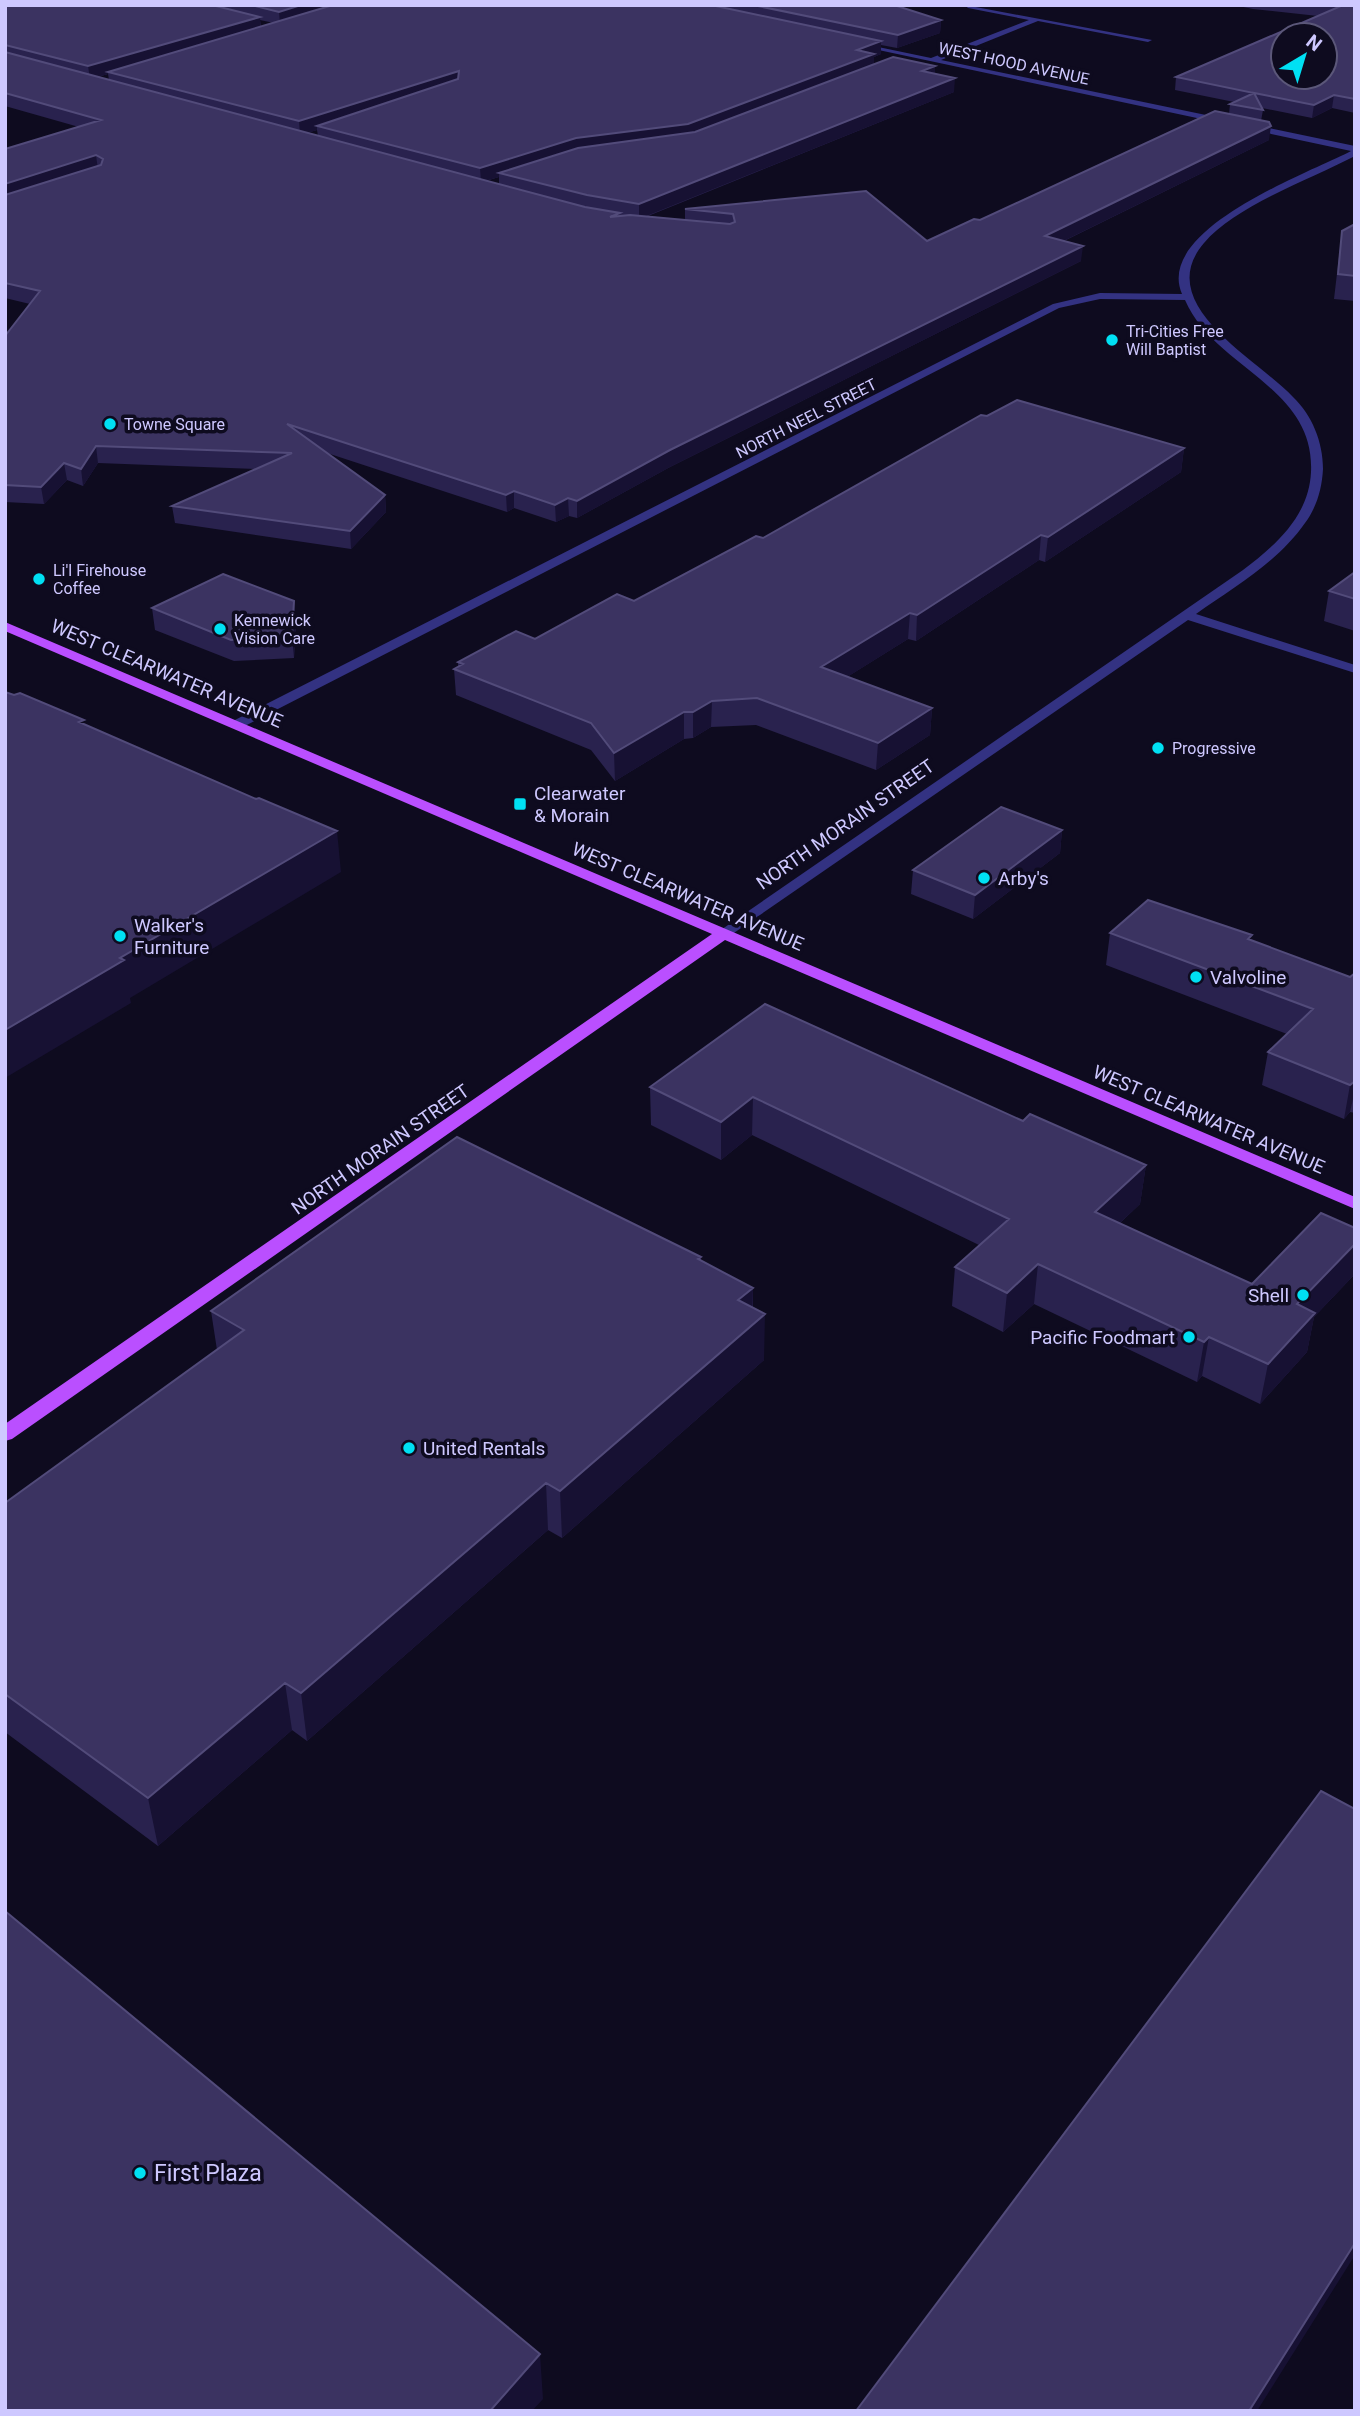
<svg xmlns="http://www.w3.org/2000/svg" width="1360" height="2416" font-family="Roboto,sans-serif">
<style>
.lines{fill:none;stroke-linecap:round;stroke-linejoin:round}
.minor{fill:#333282;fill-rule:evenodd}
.major{fill:#ba4fff;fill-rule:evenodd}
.wall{fill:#29224e;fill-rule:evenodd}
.shaded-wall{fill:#171133}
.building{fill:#3b3361;stroke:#524b7a;stroke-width:2;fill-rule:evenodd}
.poi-dot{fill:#00e0f3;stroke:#0e0b1f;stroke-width:2.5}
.labels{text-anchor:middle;stroke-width:7;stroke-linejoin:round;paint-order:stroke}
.far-street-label{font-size:16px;fill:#cec8ff;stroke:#0e0b1f}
.far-poi-label{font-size:16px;fill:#cec8ff;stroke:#0e0b1f;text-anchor:start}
.street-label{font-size:19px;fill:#cec8ff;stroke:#0e0b1f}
.poi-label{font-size:19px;fill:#cec8ff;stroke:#0e0b1f;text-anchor:start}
.near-poi-label{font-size:23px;fill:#cec8ff;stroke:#0e0b1f;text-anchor:start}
</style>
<rect width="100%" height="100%" fill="#0e0b1f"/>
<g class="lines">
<path class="minor" d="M 965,5 L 1152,40 L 1148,42 L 1038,21 L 941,60 L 1355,146 L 1355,156 C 1311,179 1235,206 1204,243 C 1151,305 1258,359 1293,397 C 1312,415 1323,442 1323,469 C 1322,488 1317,507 1305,523 C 1277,563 1234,587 1196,614 L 1355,665 L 1355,673 L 1188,620 L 728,937 L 723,939 L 715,934 L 1243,570 C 1276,545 1309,516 1311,472 C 1315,386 1214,368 1185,300 L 1100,299 L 1059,308 L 241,728 L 231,728 L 231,722 L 1053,304 L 1100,293 L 1182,294 C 1154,229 1309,173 1351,151 L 855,45 L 859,43 L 931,58 L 1029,20 L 968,8 Z"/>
<path class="major" d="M 5,622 L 1355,1197 L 1355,1209 L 725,940 L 12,1439 L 5,1441 L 5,1424 L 712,934 L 5,631 Z"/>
</g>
<path class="wall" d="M 5,5 L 894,5 L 941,20 L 940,33 L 897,48 L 881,45 L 881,54 L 874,57 L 874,65 L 935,66 L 935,74 L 954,92 L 648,216 L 685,220 L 685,209 L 866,191 L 927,241 L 980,220 L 1229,114 L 1230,104 L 1234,102 L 1175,90 L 1176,77 L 1318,16 L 1253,9 L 1234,5 L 1355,5 L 1355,113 L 1332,108 L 1312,118 L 1262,108 L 1263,110 L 1261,121 L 1269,140 L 1064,241 L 1081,261 L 670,467 L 577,518 L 569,516 L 556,522 L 514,508 L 507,512 L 327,453 L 385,495 L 386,512 L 351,549 L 175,523 L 172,506 L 256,469 L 98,463 L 83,486 L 67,480 L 44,504 L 5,502 L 5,336 L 30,304 L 5,298 L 5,149 L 79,127 L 5,106 ZM 260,20 L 274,23 L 261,27 ZM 108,74 L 109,80 L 98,77 ZM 317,130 L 318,136 L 307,133 ZM 499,177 L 499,184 L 486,181 Z
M 1355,224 L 1355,301 L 1334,299 L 1342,231 Z
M 987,416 L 1184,448 L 1181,472 L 1045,562 L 1039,560 L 916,641 L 908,639 L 847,677 L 932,708 L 930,735 L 876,770 L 756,725 L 711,727 L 693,738 L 684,739 L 615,781 L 591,750 L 456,695 L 454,669 L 458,667 L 458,662 L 535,639 L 634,601 L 763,538 Z
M 1355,572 L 1355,631 L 1324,621 L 1329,591 Z
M 152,608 L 296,623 L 294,658 L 234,661 L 155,630 Z
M 1062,830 L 1060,853 L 973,919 L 911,894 L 913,870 Z
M 1110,933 L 1251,940 L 1350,977 L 1355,973 L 1355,1113 L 1350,1112 L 1344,1119 L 1262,1085 L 1268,1052 L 1287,1034 L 1106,965 Z
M 650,1087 L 1023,1121 L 1146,1165 L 1140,1204 L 1120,1223 L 1252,1284 L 1355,1228 L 1355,1274 L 1314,1317 L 1307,1352 L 1260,1404 L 1202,1376 L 1197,1382 L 1034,1304 L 1003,1332 L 952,1306 L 955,1267 L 979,1245 L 752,1135 L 721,1160 L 651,1125 Z
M 701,1257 L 701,1261 L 753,1288 L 753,1307 L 764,1360 L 562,1538 L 548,1530 L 307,1741 L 292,1730 L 158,1846 L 5,1732 L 5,1503 L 217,1350 L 211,1311 Z"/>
<path class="shaded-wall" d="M 301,5 L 346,5 L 280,24 L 279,12 Z
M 260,17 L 261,30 L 108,72 L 108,74 L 90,79 L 88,66 Z
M 941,20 L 940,33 L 897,48 L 898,35 Z
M 881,41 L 881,54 L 874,57 L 874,67 L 688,137 L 499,173 L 499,177 L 481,182 L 480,168 L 857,50 Z
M 935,66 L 935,80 L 922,71 Z
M 459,71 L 460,84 L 317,126 L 317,130 L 300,135 L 299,121 Z
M 955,78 L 954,92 L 639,219 L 639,204 Z
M 1334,95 L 1332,108 L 1312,118 L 1314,105 Z
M 1271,126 L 1269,140 L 1043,251 L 1045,236 Z
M 96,155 L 98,170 L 5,200 L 5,184 Z
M 1083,246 L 1081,261 L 670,467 L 577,518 L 577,501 L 670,450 Z
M 96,446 L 98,463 L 83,486 L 81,469 Z
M 1184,448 L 1181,472 L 1045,562 L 1048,537 Z
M 64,463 L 67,480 L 44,504 L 41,487 Z
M 514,491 L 514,508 L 507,512 L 506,495 Z
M 385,495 L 386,512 L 351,549 L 350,531 Z
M 568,498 L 569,516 L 556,522 L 555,505 Z
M 1041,535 L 1039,560 L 916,641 L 917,615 Z
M 294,601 L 296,623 L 294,658 L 292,636 Z
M 910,613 L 908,639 L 820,694 L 821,667 Z
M 712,701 L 711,727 L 693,738 L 693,712 Z
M 932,708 L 930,735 L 876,770 L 878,743 Z
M 684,712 L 684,739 L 615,781 L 614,753 Z
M 1062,830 L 1060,853 L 973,919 L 975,895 Z
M 337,831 L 341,872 L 130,998 L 131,1003 L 5,1078 L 5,1030 L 120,958 Z
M 1355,1081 L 1355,1090 L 1350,1112 L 1344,1119 L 1350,1085 Z
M 753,1097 L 752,1135 L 721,1160 L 721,1122 Z
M 1146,1165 L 1140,1204 L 1090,1251 L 1095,1212 Z
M 1355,1244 L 1355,1274 L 1314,1317 L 1307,1352 L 1260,1404 L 1268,1364 L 1297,1304 Z
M 1038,1264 L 1034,1304 L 1003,1332 L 1007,1293 Z
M 753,1288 L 752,1325 L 765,1314 L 764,1360 L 562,1538 L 560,1491 L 738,1300 Z
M 1209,1337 L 1202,1376 L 1197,1382 L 1204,1342 Z
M 546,1483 L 548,1530 L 307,1741 L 301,1693 Z
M 285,1683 L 292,1730 L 158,1846 L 148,1798 Z
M 1355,2243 L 1355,2255 L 1257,2411 L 1249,2411 Z
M 540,2354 L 543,2399 L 532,2411 L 490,2411 Z"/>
<path class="building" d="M 5,5 L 212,5 L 260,17 L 88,66 L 5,45 Z
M 251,5 L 301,5 L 279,12 Z
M 333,5 L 711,5 L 881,41 L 857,50 L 874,54 L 688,124 L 576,138 L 480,168 L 317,126 L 458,79 L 459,71 L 299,121 L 108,72 Z
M 753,5 L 894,5 L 941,20 L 898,35 Z
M 1337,5 L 1355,5 L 1355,99 L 1334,95 L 1314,105 L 1254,93 L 1263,110 L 1230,104 L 1254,93 L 1176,77 L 1341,6 ZM 1283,35 L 1325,35 L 1325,77 L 1283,77 Z
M 5,52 L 585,207 L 620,213 L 610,217 L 630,215 L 730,224 L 735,222 L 733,214 L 685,209 L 866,191 L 927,241 L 974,219 L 980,220 L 1215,111 L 1269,122 L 1271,126 L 1045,236 L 1083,246 L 670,450 L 577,501 L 568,498 L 555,505 L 514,491 L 506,495 L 287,424 L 385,495 L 350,531 L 172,506 L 292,453 L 96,446 L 81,469 L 64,463 L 41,487 L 5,485 L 5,336 L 40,291 L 5,283 L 5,195 L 101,165 L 103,159 L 96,155 L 5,184 L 5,149 L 101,120 L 5,93 Z
M 893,57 L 935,66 L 922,71 L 955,78 L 639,204 L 587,195 L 499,173 L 578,148 L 695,132 Z
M 1355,224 L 1355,276 L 1338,274 L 1342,231 Z
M 1017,400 L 1184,448 L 1048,537 L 1041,535 L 917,615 L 910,613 L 821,667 L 932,708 L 878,743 L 757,698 L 712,701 L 693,712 L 684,712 L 614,753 L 591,723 L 454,669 L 463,664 L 458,662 L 516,631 L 535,639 L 617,594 L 634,601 L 756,536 L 763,538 L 981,415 L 987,416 Z
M 1355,572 L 1355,599 L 1329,591 Z
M 223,574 L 294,601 L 292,636 L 231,640 L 152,608 Z
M 5,692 L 14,695 L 20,693 L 84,720 L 79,722 L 256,799 L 259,798 L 337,831 L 120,958 L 124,960 L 5,1030 Z
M 1001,807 L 1062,830 L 975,895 L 913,870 Z
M 1148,900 L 1252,935 L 1248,939 L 1350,977 L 1355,973 L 1355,1081 L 1350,1085 L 1268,1052 L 1313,1009 L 1110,933 Z
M 765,1004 L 1023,1121 L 1030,1114 L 1146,1165 L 1095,1212 L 1252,1284 L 1321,1213 L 1355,1228 L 1355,1244 L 1297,1304 L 1315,1313 L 1268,1364 L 1209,1337 L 1204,1342 L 1038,1264 L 1007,1293 L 955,1267 L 1009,1219 L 753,1097 L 721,1122 L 650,1087 Z
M 457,1137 L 701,1257 L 698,1259 L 753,1288 L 738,1300 L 765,1314 L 560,1491 L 546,1483 L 301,1693 L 285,1683 L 148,1798 L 5,1694 L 5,1503 L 244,1330 L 211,1311 Z
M 1321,1791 L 1355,1809 L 1355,2243 L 1249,2411 L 856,2411 Z
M 5,1911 L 540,2354 L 490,2411 L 5,2411 Z"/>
<g class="poi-dot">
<circle cx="1112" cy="340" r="7"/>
<circle cx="110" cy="424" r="7"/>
<circle cx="39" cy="579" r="7"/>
<circle cx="220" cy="629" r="7"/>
<circle cx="1158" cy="748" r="7"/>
<rect x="513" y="797" width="14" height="14" rx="3.5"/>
<circle cx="984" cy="878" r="7"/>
<circle cx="120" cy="936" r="7"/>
<circle cx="1196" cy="977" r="7"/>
<circle cx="1303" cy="1295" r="7"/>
<circle cx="1189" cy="1337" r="7"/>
<circle cx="409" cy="1448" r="7"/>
<circle cx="140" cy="2173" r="7"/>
</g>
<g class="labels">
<g class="far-street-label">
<text transform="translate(1014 63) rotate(12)" y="6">WEST HOOD AVENUE</text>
<text transform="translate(806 418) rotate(-27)" y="6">NORTH NEEL STREET</text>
</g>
<g class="far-poi-label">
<text x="1126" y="337">Tri-Cities Free<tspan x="1126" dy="18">Will Baptist</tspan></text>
<text x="124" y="430">Towne Square</text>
<text x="53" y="576">Li'l Firehouse<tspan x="53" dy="18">Coffee</tspan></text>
<text x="234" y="626">Kennewick<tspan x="234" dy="18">Vision Care</tspan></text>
<text x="1172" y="754">Progressive</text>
</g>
<g class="street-label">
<text transform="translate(167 673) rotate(23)" y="7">WEST CLEARWATER AVENUE</text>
<text transform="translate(845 824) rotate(-35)" y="7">NORTH MORAIN STREET</text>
<text transform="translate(688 896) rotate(23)" y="7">WEST CLEARWATER AVENUE</text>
<text transform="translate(1209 1119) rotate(23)" y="7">WEST CLEARWATER AVENUE</text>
<text transform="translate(380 1149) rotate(-35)" y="7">NORTH MORAIN STREET</text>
</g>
<g class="poi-label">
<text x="534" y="800">Clearwater<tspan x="534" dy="22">&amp; Morain</tspan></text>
<text x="998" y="885">Arby's</text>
<text x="134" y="932">Walker's<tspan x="134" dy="22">Furniture</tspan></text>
<text x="1210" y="984">Valvoline</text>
<text x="1289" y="1302" text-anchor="end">Shell</text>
<text x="1175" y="1344" text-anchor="end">Pacific Foodmart</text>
<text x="423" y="1455">United Rentals</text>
</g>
<g class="near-poi-label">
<text x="154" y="2181">First Plaza</text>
</g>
</g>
<rect width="1360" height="2416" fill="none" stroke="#cec8ff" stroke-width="14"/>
<g transform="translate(1304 56) rotate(38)"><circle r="33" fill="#0e0b1f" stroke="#5b5779" stroke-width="2"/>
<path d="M0-5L12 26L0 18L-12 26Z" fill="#00e0f3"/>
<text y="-10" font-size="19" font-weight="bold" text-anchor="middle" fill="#cec8ff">N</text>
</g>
</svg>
